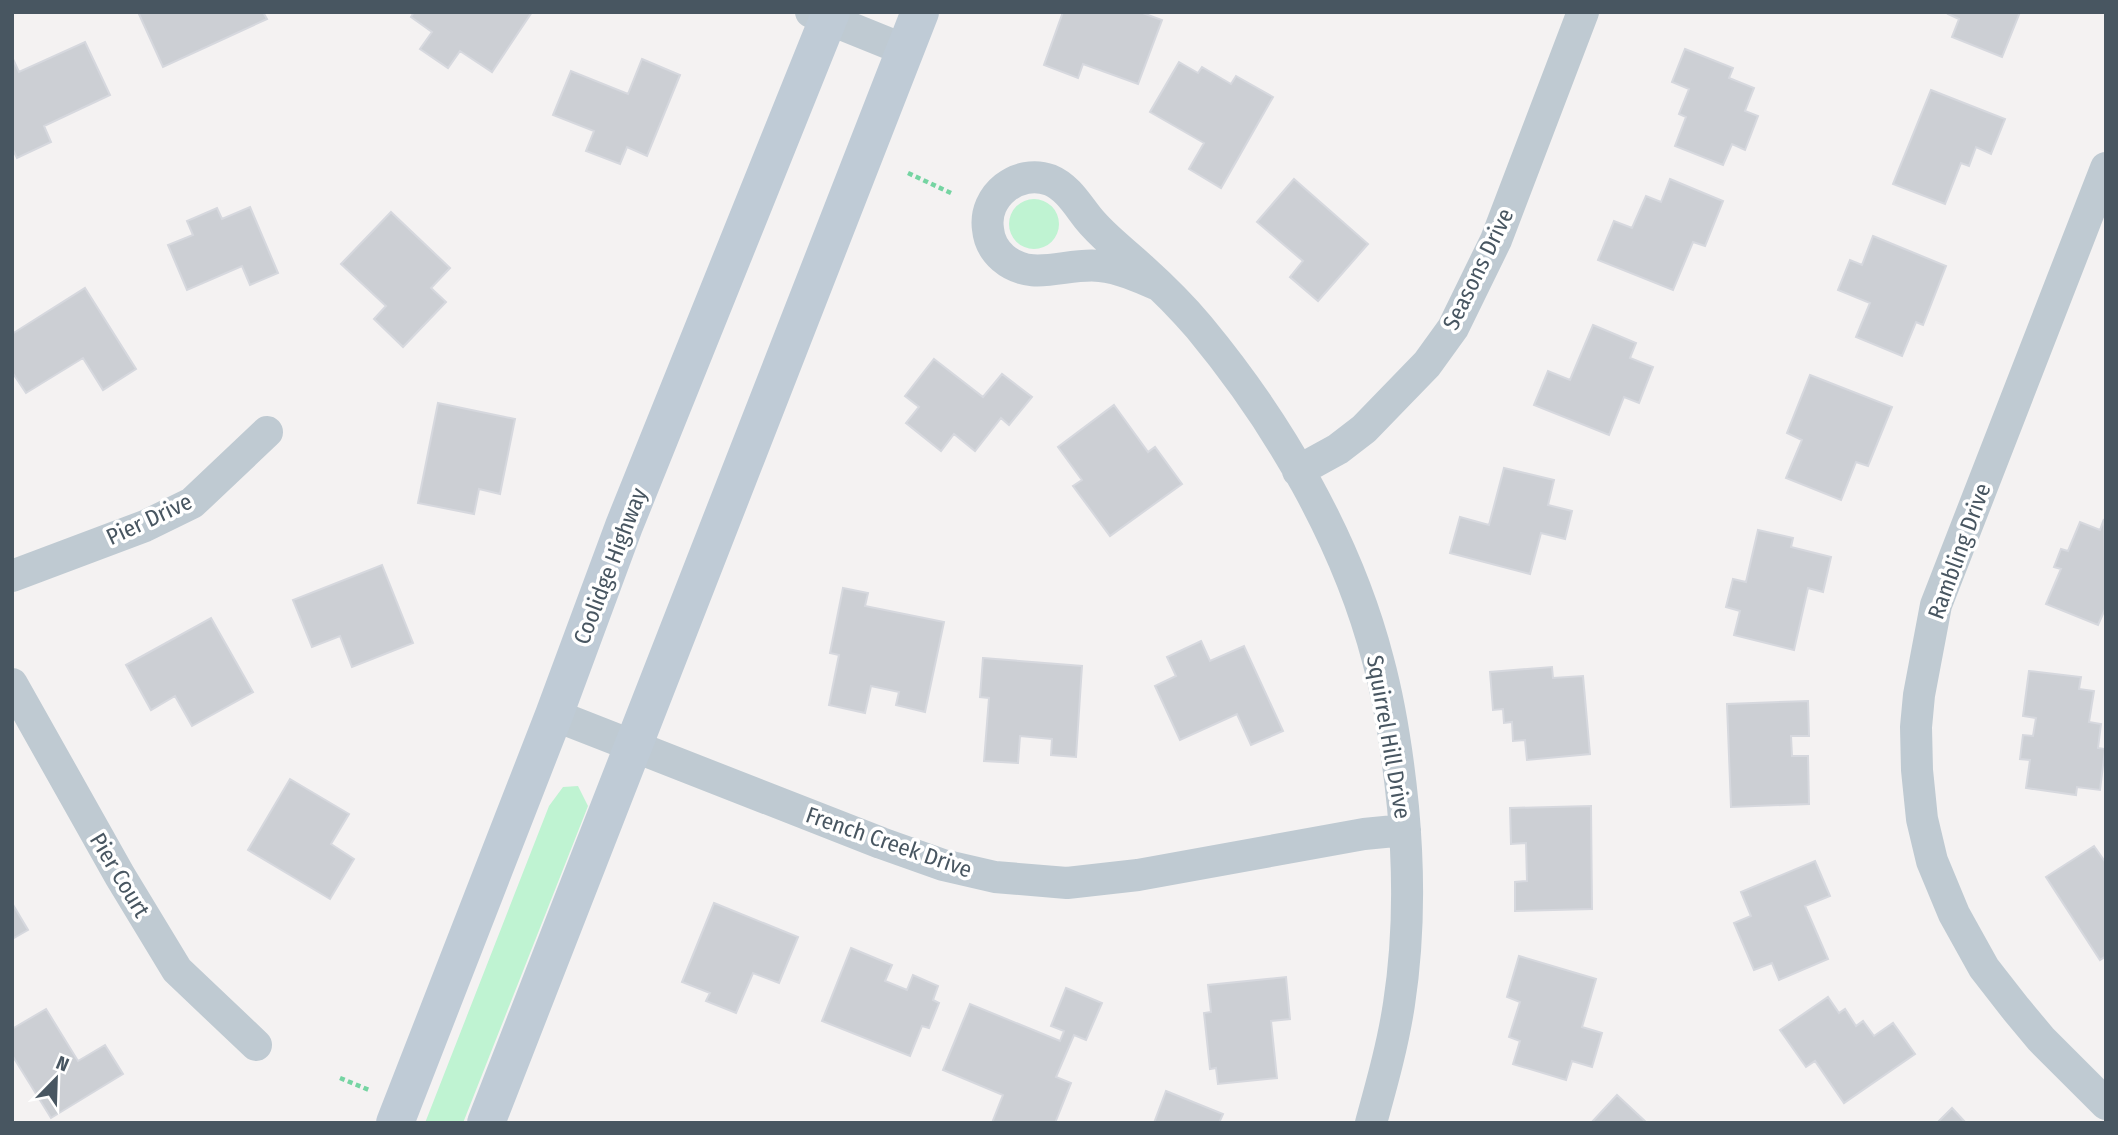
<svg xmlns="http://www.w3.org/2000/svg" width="2118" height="1135" font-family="'Fira Sans Condensed',sans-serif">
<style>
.green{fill:#bff3d2}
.building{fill:#cccfd4;stroke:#d6d8de;stroke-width:2}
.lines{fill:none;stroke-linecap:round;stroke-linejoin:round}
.path{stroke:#75d4a2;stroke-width:4.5;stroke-dasharray:5 3.5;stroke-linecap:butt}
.street{stroke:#bfcad2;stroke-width:32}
.secondary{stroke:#bfcbd6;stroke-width:38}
.labels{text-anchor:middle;stroke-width:7;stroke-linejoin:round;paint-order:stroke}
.street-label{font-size:23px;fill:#485661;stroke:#fff}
</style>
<rect width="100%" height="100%" fill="#f4f2f2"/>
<path class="green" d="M1009 224a25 25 0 1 1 50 0a25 25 0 1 1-50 0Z
M 578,786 L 588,806 L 463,1123 L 425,1123 L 549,806 L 563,787 Z"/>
<path class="building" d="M 138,12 L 263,12 L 267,19 L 163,67 Z
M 414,12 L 485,13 L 532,12 L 492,72 L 460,51 L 448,68 L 420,49 L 432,32 L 411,17 Z
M 1063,12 L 1140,12 L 1162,20 L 1138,84 L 1083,64 L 1078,78 L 1044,65 Z
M 1949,12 L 2020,12 L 2002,57 L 1952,37 L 1959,19 L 1948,14 Z
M 85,42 L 110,95 L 44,126 L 51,142 L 17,158 L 12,148 L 12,57 L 19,72 Z
M 1685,49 L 1733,68 L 1729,78 L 1754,88 L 1745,111 L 1758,116 L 1745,150 L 1732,144 L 1723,165 L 1675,146 L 1686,117 L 1679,114 L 1689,89 L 1672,82 Z
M 642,59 L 680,75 L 647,156 L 627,147 L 620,164 L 586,151 L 594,131 L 553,115 L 571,71 L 628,94 Z
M 1179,62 L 1198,73 L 1202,67 L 1231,84 L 1236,76 L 1273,97 L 1221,188 L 1189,169 L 1204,143 L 1150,112 Z
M 1931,90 L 2005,119 L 1991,154 L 1976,147 L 1969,166 L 1961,163 L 1945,204 L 1893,184 Z
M 1294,179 L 1368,244 L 1318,301 L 1290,277 L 1303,261 L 1257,222 Z
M 1670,179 L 1723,201 L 1705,246 L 1693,242 L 1673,290 L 1598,260 L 1614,221 L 1632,228 L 1646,196 L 1661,202 Z
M 250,207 L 278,273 L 250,285 L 242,266 L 187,290 L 168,245 L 193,235 L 187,221 L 217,208 L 222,219 Z
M 391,212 L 450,268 L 431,288 L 446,302 L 403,347 L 374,319 L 386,306 L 341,264 Z
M 1873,236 L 1946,266 L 1923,325 L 1916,322 L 1902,356 L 1856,337 L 1870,303 L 1838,290 L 1850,260 L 1862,265 Z
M 85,288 L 136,369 L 103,390 L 83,358 L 26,393 L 12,372 L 12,334 Z
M 1593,325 L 1636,343 L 1630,358 L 1653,367 L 1639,403 L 1624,397 L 1609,435 L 1534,405 L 1548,371 L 1570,380 Z
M 934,359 L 983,397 L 1002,374 L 1032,397 L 1009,425 L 1001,418 L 975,451 L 954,434 L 941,451 L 906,423 L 919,407 L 905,396 Z
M 1810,375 L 1892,407 L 1868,466 L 1856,462 L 1841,500 L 1786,478 L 1802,440 L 1787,433 Z
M 438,403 L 515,419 L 500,494 L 479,489 L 474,514 L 418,503 Z
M 1114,405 L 1148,452 L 1155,447 L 1182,484 L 1110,536 L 1073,486 L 1082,480 L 1058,447 Z
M 1504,468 L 1554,480 L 1548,505 L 1572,511 L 1565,539 L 1541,533 L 1530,574 L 1450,553 L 1460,517 L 1489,525 Z
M 2104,519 L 2106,607 L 2098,625 L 2046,604 L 2061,569 L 2054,567 L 2061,549 L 2068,551 L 2080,522 L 2100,530 Z
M 1758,530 L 1793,538 L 1791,547 L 1831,557 L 1823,592 L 1808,588 L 1794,650 L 1734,635 L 1740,611 L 1726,607 L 1733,579 L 1746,582 Z
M 382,565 L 413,643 L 352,667 L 340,636 L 312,647 L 293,600 Z
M 843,588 L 868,593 L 865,606 L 944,622 L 925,712 L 896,705 L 899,692 L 871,686 L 865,713 L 829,705 L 839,655 L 830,653 Z
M 211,618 L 253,692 L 192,726 L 175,696 L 151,710 L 126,665 Z
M 1201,641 L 1210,661 L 1244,646 L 1283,731 L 1251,745 L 1237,714 L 1180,740 L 1155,686 L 1176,676 L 1167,657 Z
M 983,658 L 1082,666 L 1076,757 L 1051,755 L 1052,739 L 1020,736 L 1018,763 L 984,761 L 989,698 L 980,697 Z
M 1552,667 L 1553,678 L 1583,676 L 1590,754 L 1527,760 L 1525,740 L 1513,741 L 1512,722 L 1504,723 L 1503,709 L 1493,710 L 1490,672 Z
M 2029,671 L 2081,677 L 2079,689 L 2094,691 L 2089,722 L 2101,724 L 2098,748 L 2105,749 L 2100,790 L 2077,787 L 2076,795 L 2026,788 L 2030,760 L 2020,759 L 2023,735 L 2033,736 L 2036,718 L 2023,716 Z
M 1808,701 L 1809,736 L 1791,736 L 1792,756 L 1808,756 L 1809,804 L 1731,807 L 1727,704 Z
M 290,779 L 349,814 L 331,844 L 354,859 L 330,899 L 248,850 Z
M 1591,806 L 1592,909 L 1515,911 L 1515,882 L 1527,881 L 1526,843 L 1511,844 L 1510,808 Z
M 2094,846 L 2106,863 L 2106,956 L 2100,960 L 2046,877 Z
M 1815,861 L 1830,896 L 1805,906 L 1828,959 L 1779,980 L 1772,963 L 1754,970 L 1734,923 L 1751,916 L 1741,892 Z
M 12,903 L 28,930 L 12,939 Z
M 714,903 L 798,937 L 779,983 L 753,973 L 736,1013 L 706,1001 L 710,993 L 682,982 Z
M 851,948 L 892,965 L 885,981 L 907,990 L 913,975 L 938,986 L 933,1000 L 939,1003 L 929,1028 L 922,1026 L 910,1056 L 822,1021 Z
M 1519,956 L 1596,979 L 1582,1027 L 1602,1033 L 1592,1067 L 1572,1061 L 1566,1080 L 1513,1064 L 1520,1041 L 1509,1037 L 1520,1002 L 1507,997 Z
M 1286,977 L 1290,1019 L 1271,1021 L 1277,1078 L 1218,1084 L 1216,1068 L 1210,1069 L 1204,1013 L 1211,1012 L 1208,985 Z
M 1066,988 L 1102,1003 L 1086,1040 L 1074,1035 L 1056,1077 L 1071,1083 L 1055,1123 L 992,1123 L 1003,1095 L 943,1070 L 970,1004 L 1060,1041 L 1064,1031 L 1051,1026 Z
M 1828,997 L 1839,1013 L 1845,1009 L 1856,1026 L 1863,1021 L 1874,1036 L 1893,1023 L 1915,1054 L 1844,1103 L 1815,1061 L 1806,1067 L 1780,1030 Z
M 46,1009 L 78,1061 L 105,1045 L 123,1074 L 51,1118 L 12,1055 L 12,1029 Z
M 1166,1091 L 1223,1114 L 1219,1123 L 1154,1123 Z
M 1617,1095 L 1647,1123 L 1591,1123 Z
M 1952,1108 L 1966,1123 L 1937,1123 Z"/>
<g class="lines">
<path class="path" d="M 908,173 L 951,193
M 340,1078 L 369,1090"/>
<path class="street" d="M 811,12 L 905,50
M 2106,168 L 1936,605 L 1919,695 L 1916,727 L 1917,770 L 1922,819 L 1932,861 L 1954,914 L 1984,968 L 2016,1009 L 2041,1039 L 2106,1104
M 1158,285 C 1140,277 1120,268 1100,266 C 1066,262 1032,283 1003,258 C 994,250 989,241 988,229 C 983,196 1018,168 1050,180 C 1067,187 1077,204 1088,218 C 1104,238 1124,252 1142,269 C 1162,287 1182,307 1199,327 C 1278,422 1347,540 1378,660 C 1391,708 1398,757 1403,807 C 1409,872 1409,939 1399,1004 C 1393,1044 1382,1083 1371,1123
M 1298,471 L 1338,449 L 1364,429 L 1427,364 L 1453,328 L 1496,240 L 1583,12
M 12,576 L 145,526 L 192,503 L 267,432
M 12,684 L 120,876 L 177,970 L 256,1045
M 554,715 L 881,843 L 943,865 L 995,877 L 1067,883 L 1138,875 L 1364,834 L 1405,830"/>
<path class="secondary" d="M 395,1123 L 554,715 L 624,526 L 831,12
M 486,1123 L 920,12"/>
</g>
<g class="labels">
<g class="street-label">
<text transform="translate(1478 269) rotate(-64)" y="8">Seasons Drive</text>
<text transform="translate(149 519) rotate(-25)" y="8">Pier Drive</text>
<text transform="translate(1959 551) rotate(-70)" y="8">Rambling Drive</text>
<text transform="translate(610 566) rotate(-69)" y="8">Coolidge Highway</text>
<text transform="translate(1389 737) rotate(80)" y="8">Squirrel Hill Drive</text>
<text transform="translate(889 842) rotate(19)" y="8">French Creek Drive</text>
<text transform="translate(120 875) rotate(59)" y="8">Pier Court</text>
</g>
</g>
<rect width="2118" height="1135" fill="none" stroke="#485661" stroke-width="28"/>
<g transform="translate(56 1079) rotate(23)" stroke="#ffffff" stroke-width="5" paint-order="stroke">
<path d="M0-5L12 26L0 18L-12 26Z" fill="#485661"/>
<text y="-10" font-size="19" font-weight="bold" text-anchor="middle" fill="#485661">N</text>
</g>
</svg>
